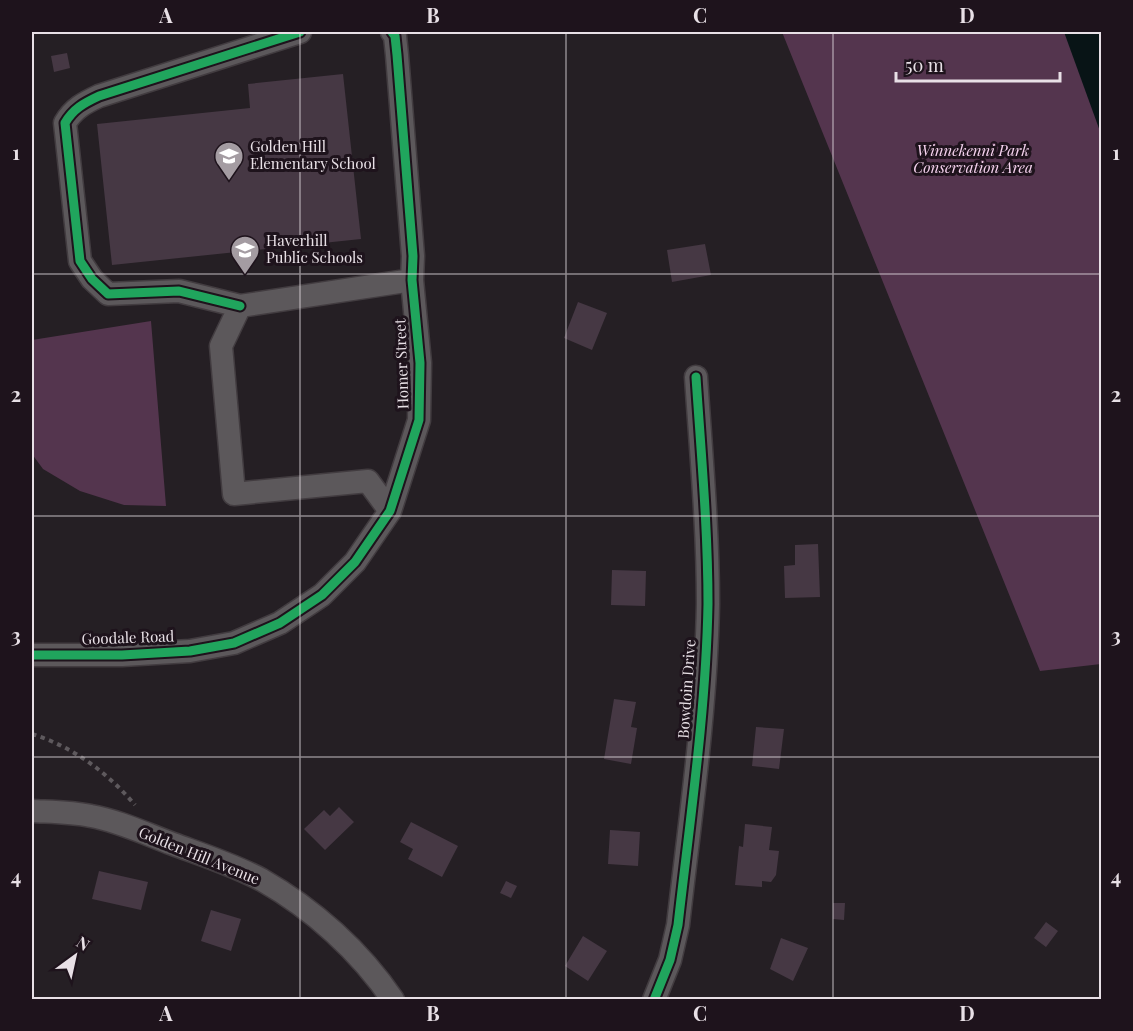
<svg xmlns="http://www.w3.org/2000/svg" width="1133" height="1031" font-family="'Playfair Display',serif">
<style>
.green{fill:#54354e}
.water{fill:#081416}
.building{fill:#463844}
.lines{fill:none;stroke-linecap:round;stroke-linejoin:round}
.minor-casing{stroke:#423c40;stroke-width:25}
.path{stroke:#5e595d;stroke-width:4;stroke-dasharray:4.5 4.5;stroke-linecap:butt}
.minor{stroke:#5c585b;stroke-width:22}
.cycleway-casing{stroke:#1e131c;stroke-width:13}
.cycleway{stroke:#20a55d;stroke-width:9}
.grid{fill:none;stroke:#e8e0e6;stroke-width:1.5;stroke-opacity:0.55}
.labels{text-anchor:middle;stroke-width:6;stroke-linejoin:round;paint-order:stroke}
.poi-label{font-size:15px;fill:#e8e0e6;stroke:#1e131c;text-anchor:start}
.park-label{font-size:15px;font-style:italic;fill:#f7d4f0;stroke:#1e131c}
.street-label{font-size:15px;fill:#e8e0e6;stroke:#1e131c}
.neatline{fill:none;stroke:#e8e0e6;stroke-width:2}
.grid-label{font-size:20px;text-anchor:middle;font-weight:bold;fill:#e8e0e6}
</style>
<rect width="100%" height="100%" fill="#251f24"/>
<path class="green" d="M 782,32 L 1101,32 L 1101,664 L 1040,671 Z
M 151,321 L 166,506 L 124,505 L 80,491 L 43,469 L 32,454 L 32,340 Z"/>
<path class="water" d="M 1064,32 L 1101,32 L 1101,134 Z"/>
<path class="building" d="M 67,53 L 70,68 L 54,72 L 51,56 Z
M 343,74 L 361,239 L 112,265 L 97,124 L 250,108 L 248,84 Z
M 705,244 L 711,275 L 672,282 L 667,250 Z
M 578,302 L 607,313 L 592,350 L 564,338 Z
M 818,544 L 820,597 L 785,598 L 784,566 L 795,565 L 795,545 Z
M 612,570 L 646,571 L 645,606 L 611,605 Z
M 614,699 L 636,702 L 631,727 L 637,728 L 631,764 L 604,759 Z
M 756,727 L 784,729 L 779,769 L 752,766 Z
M 339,807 L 354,822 L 325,850 L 304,829 L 324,810 L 330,816 Z
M 411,822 L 458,846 L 442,877 L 408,859 L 413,849 L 400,842 Z
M 745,824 L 772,827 L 769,850 L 779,851 L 776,875 L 771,882 L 762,881 L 762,887 L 735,885 L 739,846 L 743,847 Z
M 610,830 L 640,832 L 638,866 L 608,864 Z
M 99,871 L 148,882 L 141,910 L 92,899 Z
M 506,881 L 517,886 L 511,898 L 500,893 Z
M 833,903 L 845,903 L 844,920 L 833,919 Z
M 211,910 L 241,919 L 231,951 L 201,941 Z
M 1046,922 L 1058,931 L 1046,947 L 1034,938 Z
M 583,936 L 607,951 L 588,981 L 565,966 Z
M 781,938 L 808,948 L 793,981 L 770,969 Z"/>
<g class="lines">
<g class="minor-casing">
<path id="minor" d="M 240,306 L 179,291 L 108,294 L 92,279 L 80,261 L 65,123 C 73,109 84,103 99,96 L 300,32
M 390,511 L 368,481 L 234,494 L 221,346 L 240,306 L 412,280
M 32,655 L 122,655 L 190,651 L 234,643 L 280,623 L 322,595 L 355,562 L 390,511 L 419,420 L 420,363 L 412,280 L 413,256 L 397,55 L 395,36 L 392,32
M 32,811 C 51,812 72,812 91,816 C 119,821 146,834 173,844 C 203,855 234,865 262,880 C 313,909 360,951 393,1000
M 654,1000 L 670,960 L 678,925 C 690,819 706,711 708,604 C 708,528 701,452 696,377"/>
</g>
<path class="path" d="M 32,734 C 73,747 107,772 135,805"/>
<use href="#minor" class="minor"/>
<g class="cycleway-casing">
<path id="cycleway" d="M 240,306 L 179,291 L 108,294 L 92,279 L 80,261 L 65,123 C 73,109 84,103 99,96 L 300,32
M 32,655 L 122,655 L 190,651 L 234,643 L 280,623 L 322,595 L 355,562 L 390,511 L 419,420 L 420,363 L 412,280 L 413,256 L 397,55 L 395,36 L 392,32
M 654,1000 L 670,960 L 678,925 C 690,819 706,711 708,604 C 708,528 701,452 696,377"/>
</g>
<use href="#cycleway" class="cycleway"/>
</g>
<path class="grid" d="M 300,32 L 300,1000M 566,32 L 566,1000M 833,32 L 833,1000M 32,274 L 1102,274M 32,516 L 1102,516M 32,757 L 1102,757"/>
<defs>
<g id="school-pin" transform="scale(1.5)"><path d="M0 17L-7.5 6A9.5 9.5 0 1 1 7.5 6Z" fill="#a49ca2" stroke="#1e131c"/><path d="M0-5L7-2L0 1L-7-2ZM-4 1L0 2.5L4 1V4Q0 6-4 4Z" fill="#fff"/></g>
</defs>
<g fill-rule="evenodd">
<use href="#school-pin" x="229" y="156"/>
<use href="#school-pin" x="245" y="250"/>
</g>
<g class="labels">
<g class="poi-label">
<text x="250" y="152">Golden Hill<tspan x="250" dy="17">Elementary School</tspan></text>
<text x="266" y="246">Haverhill<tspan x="266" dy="17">Public Schools</tspan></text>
</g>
<g class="park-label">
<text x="973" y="156">Winnekenni Park<tspan x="973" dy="17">Conservation Area</tspan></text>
</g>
<g class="street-label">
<text transform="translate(402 364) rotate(-92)" y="5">Homer Street</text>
<text transform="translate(128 638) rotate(-2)" y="5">Goodale Road</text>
<text transform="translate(687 689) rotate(-86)" y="5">Bowdoin Drive</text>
<text transform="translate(199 856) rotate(22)" y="5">Golden Hill Avenue</text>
</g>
</g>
<rect width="1133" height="1031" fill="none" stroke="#1e131c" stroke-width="66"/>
<g transform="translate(75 956) rotate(33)" stroke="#1e131c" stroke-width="4.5" paint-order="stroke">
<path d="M0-4.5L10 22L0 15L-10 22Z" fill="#e8e0e6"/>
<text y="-9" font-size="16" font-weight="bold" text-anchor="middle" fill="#e8e0e6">N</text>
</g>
<path d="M896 72v9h164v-9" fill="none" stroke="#e8e0e6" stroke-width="3"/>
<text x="905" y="72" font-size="18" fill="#e8e0e6" stroke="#1e131c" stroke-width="4.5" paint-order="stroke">50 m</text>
<rect x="33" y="33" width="1067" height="965" class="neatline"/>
<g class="grid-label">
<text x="166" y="23">A</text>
<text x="433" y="23">B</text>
<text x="700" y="23">C</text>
<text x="967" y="23">D</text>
<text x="16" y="160">1</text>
<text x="1116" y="160">1</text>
<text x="16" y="402">2</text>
<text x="1116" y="402">2</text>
<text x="16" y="643">3</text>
<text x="1116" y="643">3</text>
<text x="16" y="884">4</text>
<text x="1116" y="884">4</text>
<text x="166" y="1021">A</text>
<text x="433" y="1021">B</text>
<text x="700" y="1021">C</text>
<text x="967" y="1021">D</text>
</g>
</svg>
